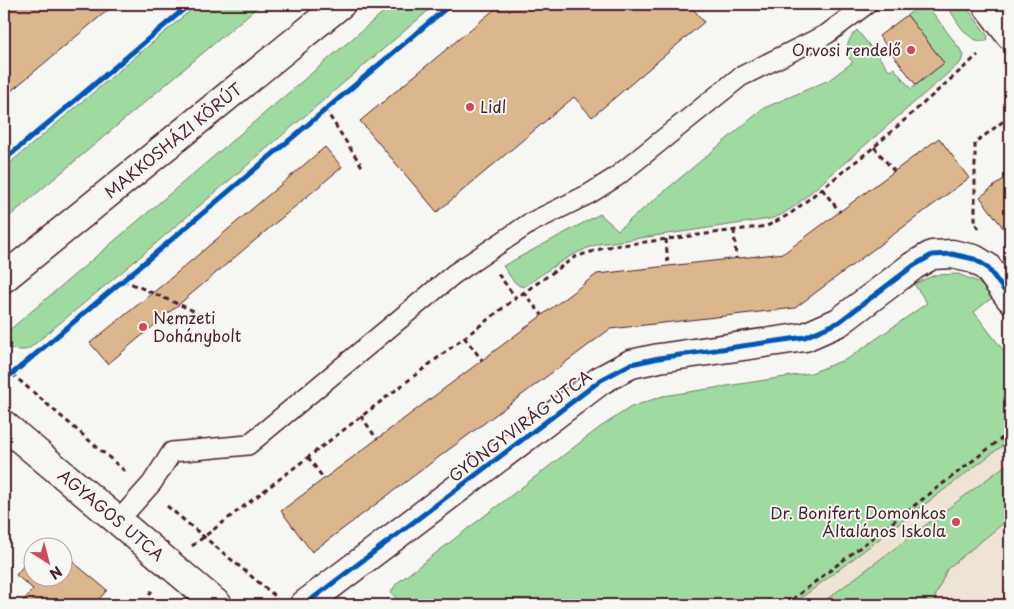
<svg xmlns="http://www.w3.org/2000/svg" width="1014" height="609" font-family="'Playpen Sans',sans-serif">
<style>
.built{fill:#eee3d4}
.green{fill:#9fdaa1;stroke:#747c66}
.building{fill:#dcb78e;stroke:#4a1f2b}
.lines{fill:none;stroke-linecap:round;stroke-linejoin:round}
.lane-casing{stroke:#4a1f2b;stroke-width:22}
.street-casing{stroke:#4a1f2b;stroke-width:31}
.secondary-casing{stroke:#4a1f2b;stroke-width:31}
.path{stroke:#4a1f2b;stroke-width:3;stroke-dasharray:5 4;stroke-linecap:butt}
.lane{stroke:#f6f6f2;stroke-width:19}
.street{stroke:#f6f6f2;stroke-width:28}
.secondary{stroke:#f6f6f2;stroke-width:28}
.cycleway-casing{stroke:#f6f6f2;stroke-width:8}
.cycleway{stroke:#0057b8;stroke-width:5}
.poi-dot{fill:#d1495b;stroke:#f6f6f2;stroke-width:2}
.labels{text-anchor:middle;stroke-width:4;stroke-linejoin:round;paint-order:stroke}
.poi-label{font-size:16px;fill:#4a1f2b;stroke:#f6f6f2;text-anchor:end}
.street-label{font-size:16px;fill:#4a1f2b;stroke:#f6f6f2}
</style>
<rect width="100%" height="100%" fill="#f6f6f2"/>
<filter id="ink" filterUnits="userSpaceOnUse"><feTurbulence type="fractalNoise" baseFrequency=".02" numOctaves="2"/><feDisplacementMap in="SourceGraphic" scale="10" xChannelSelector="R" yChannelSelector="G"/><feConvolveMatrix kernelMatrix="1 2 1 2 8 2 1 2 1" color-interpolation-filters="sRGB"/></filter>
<g filter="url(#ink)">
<path class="built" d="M 1010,440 L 1010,605 L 792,605 Z"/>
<path class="green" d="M 198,4 L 261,4 L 4,221 L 4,168 Z
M 393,4 L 436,4 L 135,261 L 31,347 C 24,353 12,349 4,347 L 4,337 L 6,333 Z
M 926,4 L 960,49 L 963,56 L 961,62 L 795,206 L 781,215 L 770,219 L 599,244 C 570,253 548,270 524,287 C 514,286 509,274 503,266 L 600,214 L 618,230 L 764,108 L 829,80 L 853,62 C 851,60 849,59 848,56 C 844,47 851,35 857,30 L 890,71 L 894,68 L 911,89 L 944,63 L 907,15 L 922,5 Z
M 946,4 L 965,5 L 988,36 L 987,41 C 966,44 956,18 946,4 Z
M 958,274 L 978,282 L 993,297 L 974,312 L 1010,359 L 1010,440 L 792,605 L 401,605 L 391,592 L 397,583 L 599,428 L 631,407 L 663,396 L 811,373 L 849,358 L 927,303 L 914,284 L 935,275 Z
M 1010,462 L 1010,518 L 947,569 L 933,602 L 934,605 L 819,605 Z"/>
<path class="building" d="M 4,4 L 115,4 L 4,97 Z
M 501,4 L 689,4 L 704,22 L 592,117 L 574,97 L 437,212 L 360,121 Z
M 907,15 L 944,63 L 916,85 L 879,36 Z
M 939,138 L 969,178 L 795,308 L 610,329 L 312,552 L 281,511 L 597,274 L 784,253 Z
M 325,147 L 342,167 L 108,364 L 90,343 L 165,283 Z
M 1010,174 L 1010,237 L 980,197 Z
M 62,553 L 107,590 L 94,605 L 20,605 L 33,589 L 16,575 L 32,555 L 32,576 L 62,576 Z"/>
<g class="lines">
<g class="lane-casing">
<path id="lane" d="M 118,521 L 152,483 L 172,452 L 248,445 L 454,274 L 530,223 L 589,194 L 616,177 L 740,77 L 827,34 L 867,4"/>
</g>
<g class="street-casing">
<g id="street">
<path id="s1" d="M 4,425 L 218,605"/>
<path d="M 304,605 L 601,380 L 631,364 L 659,358 L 805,337 L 839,322 L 913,266 L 932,255 L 952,254 L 974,259 L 987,267 L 1010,298"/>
</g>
</g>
<g class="secondary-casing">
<g id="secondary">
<path d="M 986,4 L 1010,35"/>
<path id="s2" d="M 4,278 L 341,4"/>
</g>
</g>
<path class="path" d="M 325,109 L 363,168
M 874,147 L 894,171
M 822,189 L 840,212
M 979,228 L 975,224 L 975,143 L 1010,116
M 734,230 L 736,258
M 666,239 L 668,266
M 498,274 L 516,298
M 123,280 L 194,311
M 523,292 L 542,315
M 464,337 L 482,360
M 12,374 L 127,473
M 361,416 L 377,439
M 308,457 L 324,479
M 167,506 L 275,596
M 192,546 L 516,298 L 575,257 L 607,247 L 767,226 L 790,214 L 874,147 L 978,55
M 149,595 L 153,589
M 785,605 L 1010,432"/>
<use href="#lane" class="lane"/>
<use href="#street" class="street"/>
<use href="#secondary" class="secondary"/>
<g class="cycleway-casing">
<path id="cycleway" d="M 4,160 L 190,4
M 4,379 L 12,374 L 451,4
M 304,605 L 601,380 L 631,364 L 659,358 L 805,337 L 839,322 L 913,266 L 932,255 L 952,254 L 974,259 L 987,267 L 1010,298"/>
</g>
<use href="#cycleway" class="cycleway"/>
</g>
</g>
<g class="poi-dot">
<circle cx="911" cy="50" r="5"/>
<circle cx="470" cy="107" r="5"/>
<circle cx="143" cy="327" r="5"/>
<circle cx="956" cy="522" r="5"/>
</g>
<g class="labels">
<g class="poi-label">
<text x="901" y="56">Orvosi rendelő</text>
<text x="480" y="113" text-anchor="start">Lidl</text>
<text x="153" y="324" text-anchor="start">Nemzeti<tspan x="153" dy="18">Dohánybolt</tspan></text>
<text x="946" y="519">Dr. Bonifert Domonkos<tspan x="946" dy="18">Általános Iskola</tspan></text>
</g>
<g class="street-label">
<text dy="6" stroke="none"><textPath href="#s2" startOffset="218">MAKKOSHÁZI KÖRÚT</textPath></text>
<text transform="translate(520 426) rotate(-37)" y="6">GYÖNGYVIRÁG UTCA</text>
<text dy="6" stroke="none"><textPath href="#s1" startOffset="140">AGYAGOS UTCA</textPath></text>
</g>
</g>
<rect width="1014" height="609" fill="none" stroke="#f6f6f2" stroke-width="20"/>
<rect x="10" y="10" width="994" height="589" fill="none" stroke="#4a1f2b" stroke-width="2" filter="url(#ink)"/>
<g transform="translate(48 562) rotate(144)"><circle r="24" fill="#f6f6f2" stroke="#b1a0a2"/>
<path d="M0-4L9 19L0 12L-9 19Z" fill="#d1495b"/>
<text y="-8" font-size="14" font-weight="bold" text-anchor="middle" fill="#4a1f2b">N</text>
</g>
</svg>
